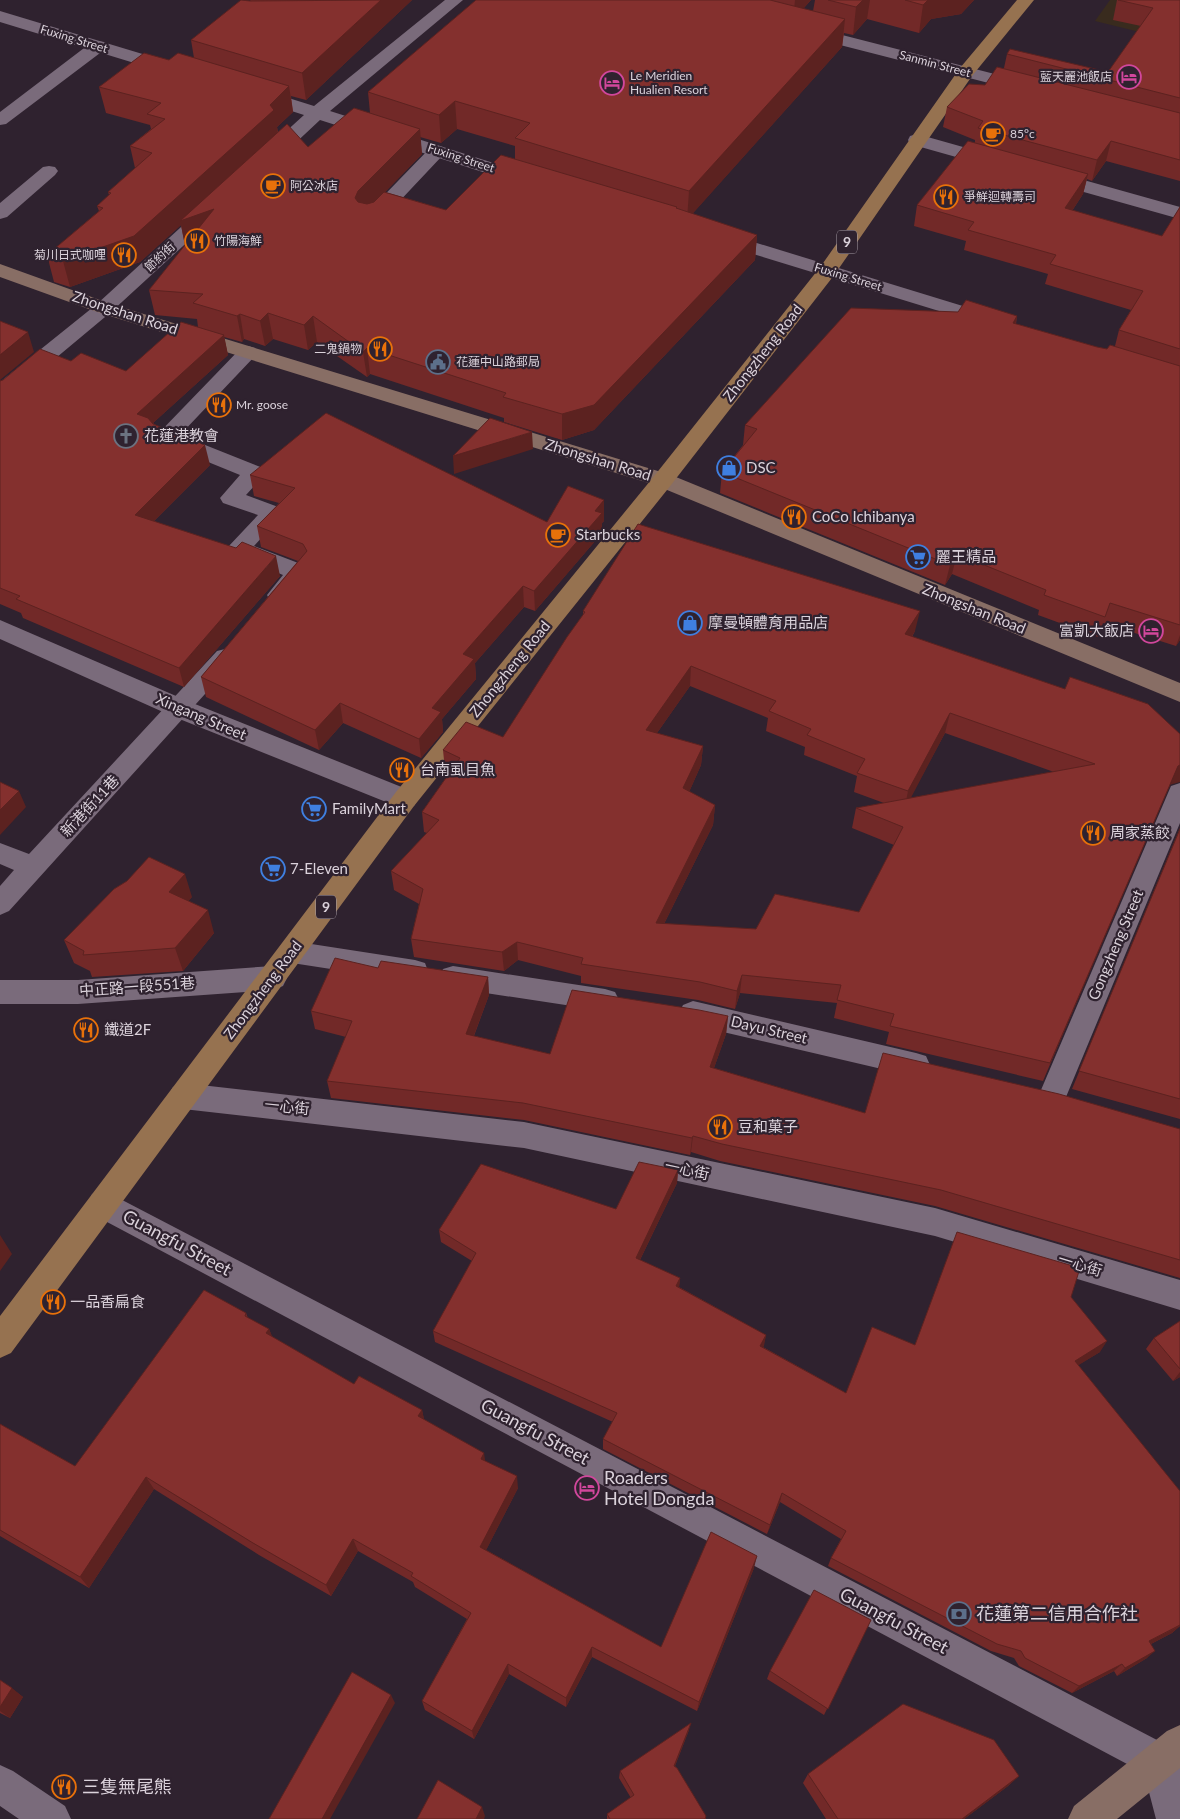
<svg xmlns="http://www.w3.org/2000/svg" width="1180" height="1819" font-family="Lato,'Noto Sans TC',sans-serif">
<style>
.education{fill:#392b1e}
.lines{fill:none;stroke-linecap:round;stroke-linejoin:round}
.lane{fill:#7a6b7b;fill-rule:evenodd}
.street{fill:#7a6b7b;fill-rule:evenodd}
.secondary{fill:#886e65;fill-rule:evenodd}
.primary{fill:#967250;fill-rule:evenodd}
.wall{fill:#722928;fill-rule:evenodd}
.shaded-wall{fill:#5c2220}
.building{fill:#84302e;stroke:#5c2220;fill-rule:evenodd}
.labels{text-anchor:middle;stroke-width:4.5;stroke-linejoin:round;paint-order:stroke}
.far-street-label{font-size:12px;fill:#dbd2db;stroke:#2f222f}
.far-poi-label{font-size:12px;fill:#dbd2db;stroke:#2f222f;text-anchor:start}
.shield{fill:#2f222f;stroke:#a79da7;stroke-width:1}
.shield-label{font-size:14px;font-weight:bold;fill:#dbd2db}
.street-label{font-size:15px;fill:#dbd2db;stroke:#2f222f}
.poi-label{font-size:15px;fill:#dbd2db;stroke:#2f222f;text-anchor:start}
.near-street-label{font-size:18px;fill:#dbd2db;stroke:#2f222f}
.near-poi-label{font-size:18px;fill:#dbd2db;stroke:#2f222f;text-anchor:start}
</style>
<rect width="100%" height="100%" fill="#2f222f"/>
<path class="education" d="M 1110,0 L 1180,0 L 1180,42 L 1095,21 Z"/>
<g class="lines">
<path class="lane" d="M 98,41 L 104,42 L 106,46 L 104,50 L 6,124 L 0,125 L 0,112 L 92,42 Z
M 437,146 L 443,147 L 446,151 L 443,155 L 378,224 L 371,226 L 364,224 L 362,220 L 364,216 L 431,147 Z
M 49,166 L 55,167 L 58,171 L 55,175 L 7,217 L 0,219 L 0,203 L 43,167 Z
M 248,346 L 255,348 L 258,352 L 255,356 L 180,435 L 263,468 L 266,473 L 246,495 L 281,508 L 284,513 L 254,546 L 306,566 L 309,572 L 286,601 L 278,603 L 270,601 L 267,595 L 283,575 L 230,553 L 227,548 L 258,515 L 223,503 L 220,498 L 240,475 L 159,442 L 155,437 L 241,348 Z
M 225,649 L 233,651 L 237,657 L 233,663 L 9,911 L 0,915 L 0,886 L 14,870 L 0,864 L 0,843 L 29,854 L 217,651 Z
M 1180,783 L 1180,823 L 1066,1097 L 1062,1106 L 1052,1109 L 1042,1106 L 1038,1097 L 1168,793 L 1171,786 Z
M 292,941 L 415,960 L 425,963 L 428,971 L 425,979 L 415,982 L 292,963 L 283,960 L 279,952 L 283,944 Z
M 453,966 L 605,989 L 615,992 L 619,1000 L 615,1008 L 605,1011 L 453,988 L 443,985 L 440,977 L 443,969 Z
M 693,1001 L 916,1053 L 926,1056 L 930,1065 L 926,1074 L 916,1077 L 693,1025 L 683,1021 L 679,1013 L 683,1005 Z"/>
<path class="street" d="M 445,0 L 463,0 L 330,111 L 531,175 L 534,179 L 531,183 L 524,185 L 517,183 L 320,120 L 274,163 L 267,165 L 260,163 L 258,159 L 260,155 L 304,115 L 251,98 L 248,94 L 251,90 L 257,89 L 263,90 L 314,106 Z
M 0,11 L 179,65 L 182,69 L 179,73 L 173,74 L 167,73 L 0,22 Z
M 807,26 L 1030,83 L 1033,87 L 1030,91 L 1024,92 L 801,35 L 798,31 L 801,27 Z
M 917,134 L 1002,158 L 1004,162 L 1002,166 L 995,168 L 910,144 L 908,140 L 910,136 Z
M 1048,170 L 1180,207 L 1180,219 L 1041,180 L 1038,176 L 1041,172 Z
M 211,204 L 218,206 L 221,210 L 218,214 L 111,312 L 8,398 L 0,400 L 0,382 L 97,304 L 204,206 Z
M 721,232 L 1002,318 L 1005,322 L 1002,326 L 995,328 L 988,326 L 714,242 L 711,238 L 714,234 Z
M 0,620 L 190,702 L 414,792 L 418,799 L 414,806 L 405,809 L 396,806 L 172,716 L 0,639 Z
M 273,966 L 283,970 L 287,978 L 283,986 L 273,990 L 78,1004 L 0,1004 L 0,980 L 78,980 Z
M 183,1083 L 524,1122 L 935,1208 L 1180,1280 L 1180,1310 L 935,1236 L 524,1148 L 183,1109 L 173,1105 L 168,1096 L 173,1087 Z
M 103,1190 L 1180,1752 L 1180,1819 L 1156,1819 L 1144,1773 L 92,1214 L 88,1204 L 92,1194 Z
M 0,1765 L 13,1771 L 65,1806 L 71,1819 L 19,1819 L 0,1806 Z"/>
<path class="secondary" d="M 0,264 L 111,304 L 671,475 L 1180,683 L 1180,702 L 655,485 L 97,312 L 0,277 Z
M 1180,1725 L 1180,1768 L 1117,1819 L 1068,1819 L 1074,1806 L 1167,1731 Z"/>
<path class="primary" d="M 1017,0 L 1034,0 L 972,76 L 835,274 L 671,485 L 414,806 L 11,1353 L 0,1358 L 0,1316 L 396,792 L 655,475 L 821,266 L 960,68 Z"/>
</g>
<path class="wall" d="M 251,0 L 412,0 L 306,100 L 291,96 L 293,112 L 277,127 L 278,132 L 308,147 L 370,113 L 368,92 L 476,0 L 811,0 L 803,9 L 813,11 L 815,0 L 974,0 L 961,14 L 931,19 L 919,33 L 867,19 L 853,35 L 844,33 L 842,47 L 692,214 L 757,235 L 755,260 L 594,430 L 562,440 L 504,422 L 504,418 L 370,374 L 367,377 L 317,342 L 308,350 L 273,339 L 265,346 L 244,339 L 242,342 L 224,337 L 228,355 L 153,423 L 210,465 L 154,521 L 280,576 L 184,687 L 23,618 L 21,613 L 0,604 L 0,381 L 71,361 L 126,371 L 198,327 L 197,319 L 155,315 L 149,290 L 185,245 L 181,225 L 140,262 L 70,287 L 54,282 L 47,255 L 99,211 L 97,206 L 109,195 L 108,192 L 135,168 L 130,146 L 151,129 L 150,125 L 106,113 L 99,87 L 169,60 L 194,58 L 191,40 ZM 457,129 L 515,146 L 515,159 L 446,210 L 385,192 L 422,154 L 420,137 L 441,143 Z
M 1117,0 L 1180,0 L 1180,181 L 1106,161 L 1092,181 L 1087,179 L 1083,194 L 1072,211 L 1162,236 L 1180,207 L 1180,640 L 1176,646 L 1103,623 L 1098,637 L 1038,615 L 1039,610 L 952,574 L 945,585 L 720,493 L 722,472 L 743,445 L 745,425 L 1017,316 L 1016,324 L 1097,347 L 1107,349 L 1115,346 L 1119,330 L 1131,310 L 1045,284 L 1048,274 L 964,250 L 966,241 L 914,226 L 917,205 L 975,143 L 975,140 L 943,127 L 947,107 L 985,85 L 1004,68 L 1007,54 L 1108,72 L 1141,26 L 1113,20 Z
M 250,475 L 547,522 L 604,521 L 602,523 L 602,533 L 535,611 L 524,607 L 475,663 L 476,679 L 442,719 L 443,732 L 421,758 L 343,723 L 319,750 L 206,697 L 201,677 L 298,561 L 261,547 L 257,526 L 279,503 L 254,496 Z
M 583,611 L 915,631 L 912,637 L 1169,785 L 1043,1081 L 886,1044 L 889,1032 L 834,1018 L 837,1003 L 740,993 L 735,1009 L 698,1000 L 581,983 L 581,976 L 518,960 L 504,971 L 414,957 L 411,939 L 419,904 L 394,890 L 391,871 L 427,833 L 424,832 L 422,812 L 450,772 L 445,770 L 443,750 L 503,737 L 583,615 ZM 690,686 L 768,718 L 766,731 L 805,747 L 804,755 L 857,776 L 854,792 L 884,803 L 856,808 L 852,828 L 894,845 L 859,912 L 756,929 L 664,924 L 713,825 L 715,805 L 689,792 L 701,765 L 703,746 L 657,733 ZM 945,733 L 1054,772 L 910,798 Z
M 1180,828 L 1180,1119 L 1072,1089 Z
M 192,897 L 188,901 L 214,933 L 183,971 L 92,977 L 90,971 L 74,963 L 64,940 Z
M 378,968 L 488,977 L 489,995 L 474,1036 L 550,1054 L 728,1016 L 726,1034 L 714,1068 L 865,1113 L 1180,1129 L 1180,1278 L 935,1206 L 720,1161 L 691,1152 L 690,1155 L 524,1120 L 331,1098 L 327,1081 L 346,1037 L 315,1029 L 311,1011 Z
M 678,1170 L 677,1183 L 640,1260 L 680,1278 L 679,1287 L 766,1335 L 763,1347 L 846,1393 L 914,1345 L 1071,1297 L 1100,1352 L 1078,1365 L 1180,1626 L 1172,1633 L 1151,1644 L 1147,1658 L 1117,1676 L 1114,1671 L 1072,1693 L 1019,1666 L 1014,1658 L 991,1651 L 828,1566 L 831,1558 L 841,1539 L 780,1502 L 767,1534 L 603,1449 L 603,1439 L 613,1422 L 435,1342 L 433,1331 L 472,1261 L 441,1242 L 439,1230 L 616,1209 Z
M 246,1313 L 248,1318 L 269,1329 L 272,1337 L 354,1384 L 422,1410 L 424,1420 L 485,1461 L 518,1488 L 486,1550 L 661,1647 L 754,1568 L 697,1711 L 592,1657 L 566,1707 L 509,1674 L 474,1739 L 425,1710 L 422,1701 L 467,1619 L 415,1587 L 413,1582 L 358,1551 L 331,1596 L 259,1555 L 154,1489 L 89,1588 L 0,1536 L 0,1424 L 75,1466 Z
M 1180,1321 L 1180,1377 L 1173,1381 L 1146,1349 L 1154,1338 Z
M 871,1620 L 824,1715 L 767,1679 L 770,1671 Z
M 0,1680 L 23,1697 L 10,1718 L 0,1713 Z
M 689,1730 L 675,1766 L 706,1819 L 607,1819 L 607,1814 L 631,1798 L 619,1778 L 620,1771 Z
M 808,1774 L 1019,1776 L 1008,1786 L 964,1819 L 826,1819 L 803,1783 Z"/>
<path class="shaded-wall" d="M 381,0 L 412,0 L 306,100 L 302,73 Z
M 795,0 L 811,0 L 793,20 Z
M 863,0 L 870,0 L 867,19 L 853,35 L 856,7 Z
M 928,0 L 974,0 L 961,14 L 931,19 L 919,33 L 923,5 Z
M 845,19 L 842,47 L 687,220 L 689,191 Z
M 289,86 L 293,112 L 277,127 L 278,136 L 185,246 L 181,225 L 140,262 L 70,287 L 63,261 L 270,105 Z
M 455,101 L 457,129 L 441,143 L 439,115 Z
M 420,129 L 422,154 L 361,217 L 355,198 L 358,191 Z
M 1111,141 L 1106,161 L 1092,181 L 1097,160 Z
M 1088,174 L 1083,194 L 1060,229 L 1065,208 Z
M 757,235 L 755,260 L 594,430 L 562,440 L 562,414 Z
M 268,313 L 273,339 L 265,346 L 260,321 Z
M 240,314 L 244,339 L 242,342 L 237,316 Z
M 313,316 L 317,342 L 308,350 L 304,325 Z
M 1017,316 L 1013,336 L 1013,323 Z
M 28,332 L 34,352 L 0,380 L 0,355 Z
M 224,335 L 228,355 L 142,433 L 137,414 Z
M 367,348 L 370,374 L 367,377 L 363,352 Z
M 532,432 L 533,449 L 454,474 L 453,456 Z
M 205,445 L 210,465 L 141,534 L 135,515 Z
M 604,500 L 604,521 L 602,523 L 602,533 L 535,611 L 534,591 L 595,511 Z
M 957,554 L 952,574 L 945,585 L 950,565 Z
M 276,556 L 280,576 L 184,687 L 179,668 Z
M 523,586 L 524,607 L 475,663 L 476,679 L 442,719 L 443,732 L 421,758 L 419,739 L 432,708 L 463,654 Z
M 920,611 L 915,631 L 901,654 L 905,634 Z
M 1180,635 L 1180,640 L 1176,646 Z
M 691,666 L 690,686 L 645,750 L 646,730 Z
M 340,703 L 343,723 L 319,750 L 315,730 Z
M 950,713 L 945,733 L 904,811 L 908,791 Z
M 703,746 L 701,765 L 682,808 L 683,788 Z
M 1180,765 L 1180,782 L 1169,785 L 1043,1081 L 1178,766 Z
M 19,791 L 26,807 L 0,835 L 0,810 Z
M 715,805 L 713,825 L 655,942 L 656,923 Z
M 185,874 L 192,897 L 177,915 L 169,892 Z
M 208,910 L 214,933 L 183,971 L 175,948 Z
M 517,942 L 518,960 L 504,971 L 502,952 Z
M 742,975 L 740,993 L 735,1009 L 737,991 Z
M 488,977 L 489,995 L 468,1051 L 466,1034 Z
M 728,1016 L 726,1034 L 708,1085 L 710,1067 Z
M 693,1136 L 691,1152 L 690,1155 L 692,1138 Z
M 678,1170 L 677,1183 L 635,1270 L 636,1258 Z
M 0,1235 L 12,1254 L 0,1271 Z
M 680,1278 L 679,1289 L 676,1286 Z
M 269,1329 L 275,1343 L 266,1333 Z
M 766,1335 L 764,1346 L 758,1356 L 760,1346 Z
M 1107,1341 L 1100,1352 L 1069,1371 L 1075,1361 Z
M 1180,1372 L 1180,1377 L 1173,1381 Z
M 422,1410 L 425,1423 L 418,1416 Z
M 484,1453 L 486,1466 L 481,1459 Z
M 517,1476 L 518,1488 L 482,1558 L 480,1547 Z
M 146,1477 L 154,1489 L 89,1588 L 80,1577 Z
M 782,1493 L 780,1502 L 767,1534 L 770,1525 Z
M 353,1539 L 358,1551 L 331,1596 L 326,1585 Z
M 757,1556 L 754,1568 L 697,1711 L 699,1702 Z
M 1180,1626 L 1172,1633 L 1141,1649 L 1149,1641 Z
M 592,1647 L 592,1657 L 566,1707 L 566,1698 Z
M 1155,1651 L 1147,1658 L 1117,1676 L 1125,1668 Z
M 508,1664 L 509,1674 L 474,1739 L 472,1731 Z
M 1122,1664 L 1114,1671 L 1072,1693 L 1079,1686 Z
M 12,1688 L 23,1697 L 10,1718 L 0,1711 L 0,1707 Z
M 391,1695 L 395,1703 L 330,1819 L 322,1819 Z
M 691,1723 L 689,1730 L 672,1773 L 674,1766 Z
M 1019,1776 L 1008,1786 L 964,1819 L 962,1819 Z
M 482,1807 L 485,1816 L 484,1819 L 476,1819 Z"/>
<path class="building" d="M 241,0 L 250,1 L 381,0 L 302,73 L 191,40 Z
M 476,0 L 770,0 L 845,19 L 689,191 L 515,138 L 530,123 L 455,101 L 439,115 L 368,92 Z
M 828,0 L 863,0 L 856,7 Z
M 905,0 L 928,0 L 923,5 Z
M 1118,0 L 1180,0 L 1180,98 L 1007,54 L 1010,49 L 1108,72 L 1153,8 Z
M 144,53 L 169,60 L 178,53 L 289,86 L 270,105 L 274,110 L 134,236 L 63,261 L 47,255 L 103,208 L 97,206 L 111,193 L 108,192 L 152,153 L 130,146 L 165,119 L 147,114 L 161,103 L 99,87 Z
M 997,67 L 1180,113 L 1180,160 L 1111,141 L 1097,160 L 978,128 L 983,121 L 947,107 L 969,84 L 985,85 Z
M 354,108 L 420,129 L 358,191 L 355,198 L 358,202 L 367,204 L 374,202 L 384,192 L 446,210 L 501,155 L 677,207 L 676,208 L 757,235 L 594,405 L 562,414 L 503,397 L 506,393 L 367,348 L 363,352 L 313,316 L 304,325 L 268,313 L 260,321 L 240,314 L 237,316 L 193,303 L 203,294 L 149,290 L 214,209 L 180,221 L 287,124 L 308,147 Z
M 968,141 L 1088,174 L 1065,208 L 1162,236 L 1180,207 L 1180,349 L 1119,330 L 1143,291 L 1050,264 L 1056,255 L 968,230 L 974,222 L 917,205 Z
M 966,300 L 1017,316 L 1013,323 L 1097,347 L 1107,349 L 1110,345 L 1180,366 L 1180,625 L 1110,603 L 1105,617 L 1044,595 L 1046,590 L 957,554 L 950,565 L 722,472 L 757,429 L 745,425 L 851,308 L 958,312 Z
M 0,321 L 28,332 L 0,355 Z
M 181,322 L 224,335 L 137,414 L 148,418 L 153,424 L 205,445 L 135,515 L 236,548 L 242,542 L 276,556 L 179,668 L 16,599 L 20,596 L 0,588 L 0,381 L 3,380 L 40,349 L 71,361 L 81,353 L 126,371 Z
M 326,413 L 547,522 L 568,486 L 604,500 L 595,511 L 602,513 L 534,591 L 523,586 L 463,654 L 474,659 L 432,708 L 441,712 L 419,739 L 340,703 L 315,730 L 201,677 L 307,551 L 303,544 L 257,526 L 295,488 L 250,475 Z
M 490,418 L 532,432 L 453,456 Z
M 638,524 L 920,611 L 905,634 L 1065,689 L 1070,677 L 1148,704 L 1180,734 L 1180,765 L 1178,766 L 1050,1063 L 890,1026 L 894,1014 L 837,1000 L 841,985 L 742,975 L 737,991 L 700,982 L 581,964 L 583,958 L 517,942 L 502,952 L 411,939 L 423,889 L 391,871 L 439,820 L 422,812 L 460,758 L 443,750 L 466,722 L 503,737 L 567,637 L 585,612 L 583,611 ZM 691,666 L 776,701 L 769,711 L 811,729 L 807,735 L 865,759 L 857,773 L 908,791 L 950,713 L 1095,764 L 856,808 L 903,827 L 859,912 L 775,894 L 756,929 L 656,923 L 715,805 L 683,788 L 703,746 L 646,730 Z
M 0,782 L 19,791 L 0,810 Z
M 1180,829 L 1180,1099 L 1079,1071 Z
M 149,857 L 185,874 L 169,892 L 208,910 L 175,948 L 83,955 L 84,951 L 64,940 L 114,889 L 127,881 Z
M 335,958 L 378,968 L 381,961 L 488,977 L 466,1034 L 550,1054 L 572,990 L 699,1010 L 728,1016 L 710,1067 L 865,1113 L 883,1053 L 1059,1094 L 1180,1129 L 1180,1260 L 941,1190 L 722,1144 L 693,1136 L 692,1138 L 523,1103 L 327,1081 L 352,1021 L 311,1011 Z
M 639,1162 L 678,1170 L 636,1258 L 680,1278 L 676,1286 L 766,1335 L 760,1346 L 846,1393 L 872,1327 L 915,1345 L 957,1232 L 1080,1268 L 1071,1297 L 1107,1341 L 1075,1361 L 1180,1491 L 1180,1625 L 1149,1641 L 1155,1651 L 1125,1668 L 1122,1664 L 1079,1686 L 1025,1658 L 1021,1651 L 997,1644 L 831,1558 L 846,1531 L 782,1493 L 770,1525 L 603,1439 L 617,1413 L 433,1331 L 476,1253 L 439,1230 L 481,1164 L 616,1209 Z
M 204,1290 L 246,1313 L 245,1316 L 269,1329 L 266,1333 L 354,1384 L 359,1376 L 422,1410 L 418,1416 L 484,1453 L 481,1459 L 517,1476 L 480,1547 L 661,1647 L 711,1532 L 757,1556 L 699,1702 L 592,1647 L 566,1698 L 508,1664 L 472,1731 L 422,1701 L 471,1613 L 411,1576 L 413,1573 L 353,1539 L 326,1585 L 253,1543 L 146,1477 L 80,1577 L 0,1530 L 0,1424 L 75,1466 Z
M 1180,1321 L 1180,1369 L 1154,1338 Z
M 814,1590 L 871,1620 L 828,1709 L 770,1671 Z
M 352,1672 L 391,1695 L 322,1819 L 269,1819 Z
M 0,1680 L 12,1688 L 0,1707 Z
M 903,1704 L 994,1740 L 1019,1776 L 962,1819 L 838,1819 L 808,1774 Z
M 691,1723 L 674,1766 L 677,1768 L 706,1816 L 705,1819 L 610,1819 L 607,1814 L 634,1795 L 620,1771 Z
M 438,1780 L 482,1807 L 476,1819 L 417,1819 Z"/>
<defs>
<g id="hotel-ring" transform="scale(1.25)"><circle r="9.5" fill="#2f222f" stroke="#d1479c" stroke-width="1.5"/><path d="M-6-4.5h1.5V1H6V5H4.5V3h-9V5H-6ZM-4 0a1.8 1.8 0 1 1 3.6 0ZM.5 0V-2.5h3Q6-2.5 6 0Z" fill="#d1479c"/></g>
<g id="cafe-ring" transform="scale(1.25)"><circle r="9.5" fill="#2f222f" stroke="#e8710a" stroke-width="1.5"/><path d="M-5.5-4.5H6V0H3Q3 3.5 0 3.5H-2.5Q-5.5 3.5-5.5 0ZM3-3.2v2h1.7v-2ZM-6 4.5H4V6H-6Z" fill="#e8710a"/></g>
<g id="restaurant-ring" transform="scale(1.25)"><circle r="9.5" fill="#2f222f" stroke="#e8710a" stroke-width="1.5"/><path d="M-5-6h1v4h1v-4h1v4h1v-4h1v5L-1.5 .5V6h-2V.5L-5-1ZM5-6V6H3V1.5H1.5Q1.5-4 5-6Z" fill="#e8710a"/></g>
<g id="civic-ring" transform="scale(1.25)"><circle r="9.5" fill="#2f222f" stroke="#5c6f8a" stroke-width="1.5"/><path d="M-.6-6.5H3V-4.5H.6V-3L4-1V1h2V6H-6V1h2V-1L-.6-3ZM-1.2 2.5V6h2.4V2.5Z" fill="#5c6f8a"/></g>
<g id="church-ring" transform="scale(1.25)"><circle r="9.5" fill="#2f222f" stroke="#6b7280" stroke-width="1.5"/><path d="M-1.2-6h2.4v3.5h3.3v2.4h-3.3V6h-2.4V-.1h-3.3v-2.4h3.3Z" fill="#6b7280"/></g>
<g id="shop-ring" transform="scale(1.25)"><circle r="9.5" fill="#2f222f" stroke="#3f7fe0" stroke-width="1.5"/><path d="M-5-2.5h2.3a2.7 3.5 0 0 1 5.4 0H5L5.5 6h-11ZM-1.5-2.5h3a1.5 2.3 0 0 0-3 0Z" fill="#3f7fe0"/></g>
<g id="supermarket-ring" transform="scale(1.25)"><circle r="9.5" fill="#2f222f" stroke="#3f7fe0" stroke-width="1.5"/><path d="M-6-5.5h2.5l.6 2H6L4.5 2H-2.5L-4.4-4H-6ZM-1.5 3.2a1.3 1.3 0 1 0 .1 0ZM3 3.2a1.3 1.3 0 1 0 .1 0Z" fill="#3f7fe0"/></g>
<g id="bank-ring" transform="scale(1.25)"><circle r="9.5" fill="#2f222f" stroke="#5c6f8a" stroke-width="1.5"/><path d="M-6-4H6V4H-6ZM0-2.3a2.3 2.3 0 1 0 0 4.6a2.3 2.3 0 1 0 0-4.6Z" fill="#5c6f8a"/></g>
</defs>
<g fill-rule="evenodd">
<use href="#hotel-ring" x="1129" y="77"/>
<use href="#hotel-ring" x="612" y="83"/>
<use href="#cafe-ring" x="993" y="134"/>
<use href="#cafe-ring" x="273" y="186"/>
<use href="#restaurant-ring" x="946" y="197"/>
<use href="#restaurant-ring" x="197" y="241"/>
<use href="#restaurant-ring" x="124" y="255"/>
<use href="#restaurant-ring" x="380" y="349"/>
<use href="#civic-ring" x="438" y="362"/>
<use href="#restaurant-ring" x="219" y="405"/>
<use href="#church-ring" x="126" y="436"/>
<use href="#shop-ring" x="729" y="468"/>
<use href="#restaurant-ring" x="794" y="517"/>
<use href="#cafe-ring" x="558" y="535"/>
<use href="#supermarket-ring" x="918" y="557"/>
<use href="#shop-ring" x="690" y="623"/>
<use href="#hotel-ring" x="1151" y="631"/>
<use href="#restaurant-ring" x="402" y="770"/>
<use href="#supermarket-ring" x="314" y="809"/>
<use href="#restaurant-ring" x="1093" y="833"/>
<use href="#supermarket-ring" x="273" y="869"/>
<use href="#restaurant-ring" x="86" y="1030"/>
<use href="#restaurant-ring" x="720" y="1127"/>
<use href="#restaurant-ring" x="53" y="1302"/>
<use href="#hotel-ring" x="587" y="1488"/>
<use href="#bank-ring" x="959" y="1614"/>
<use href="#restaurant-ring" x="64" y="1787"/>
</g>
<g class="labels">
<g class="far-street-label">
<text transform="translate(74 39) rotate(17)" y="4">Fuxing Street</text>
<text transform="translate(935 64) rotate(15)" y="4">Sanmin Street</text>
<text transform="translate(461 158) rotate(18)" y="4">Fuxing Street</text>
<text transform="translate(160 257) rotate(-43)" y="4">節約街</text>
<text transform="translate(848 277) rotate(17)" y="4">Fuxing Street</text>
</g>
<g class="far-poi-label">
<text x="630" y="80">Le Meridien<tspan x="630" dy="14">Hualien Resort</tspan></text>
<text x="1112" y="81" text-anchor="end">藍天麗池飯店</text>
<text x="1010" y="138">85°c</text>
<text x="290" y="190">阿公冰店</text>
<text x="964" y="201">爭鮮迴轉壽司</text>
<text x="214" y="245">竹陽海鮮</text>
<text x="106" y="259" text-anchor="end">菊川日式咖哩</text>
<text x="362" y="353" text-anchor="end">二鬼鍋物</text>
<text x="456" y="366">花蓮中山路郵局</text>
<text x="236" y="409">Mr. goose</text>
</g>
<g class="shield">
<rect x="837" y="230.5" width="20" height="23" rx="4"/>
<rect x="316" y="895.5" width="20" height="23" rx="4"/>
</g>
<g class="shield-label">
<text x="847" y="247">9</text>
<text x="326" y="912">9</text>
</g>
<g class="street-label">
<text transform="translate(125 313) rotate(18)" y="5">Zhongshan Road</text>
<text transform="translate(763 353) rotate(-52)" y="5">Zhongzheng Road</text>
<text transform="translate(598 460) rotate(17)" y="5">Zhongshan Road</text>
<text transform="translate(974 609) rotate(22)" y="5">Zhongshan Road</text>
<text transform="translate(510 669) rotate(-51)" y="5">Zhongzheng Road</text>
<text transform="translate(201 717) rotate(23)" y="5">Xingang Street</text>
<text transform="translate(90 806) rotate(-47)" y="5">新港街11巷</text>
<text transform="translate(1116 945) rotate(-67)" y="5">Gongzheng Street</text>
<text transform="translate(137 987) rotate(-4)" y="5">中正路一段551巷</text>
<text transform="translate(263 990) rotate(-53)" y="5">Zhongzheng Road</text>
<text transform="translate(769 1030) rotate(13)" y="5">Dayu Street</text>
<text transform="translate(287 1107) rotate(6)" y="5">一心街</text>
<text transform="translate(687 1170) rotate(12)" y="5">一心街</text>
<text transform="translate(1080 1265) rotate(17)" y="5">一心街</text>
</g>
<g class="poi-label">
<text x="144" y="441">花蓮港教會</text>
<text x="746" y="473">DSC</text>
<text x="812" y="522">CoCo Ichibanya</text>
<text x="576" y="540">Starbucks</text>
<text x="936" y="562">麗王精品</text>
<text x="708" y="628">摩曼頓體育用品店</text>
<text x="1134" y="636" text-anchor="end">富凱大飯店</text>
<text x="420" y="775">台南虱目魚</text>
<text x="332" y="814">FamilyMart</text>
<text x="1110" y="838">周家蒸餃</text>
<text x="290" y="874">7-Eleven</text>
<text x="104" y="1035">鐵道2F</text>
<text x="738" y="1132">豆和菓子</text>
<text x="70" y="1307">一品香扁食</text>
</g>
<g class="near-street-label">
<text transform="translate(177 1243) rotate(28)" y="6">Guangfu Street</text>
<text transform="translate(535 1432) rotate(28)" y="6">Guangfu Street</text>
<text transform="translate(894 1621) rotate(28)" y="6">Guangfu Street</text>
</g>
<g class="near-poi-label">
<text x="604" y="1484">Roaders<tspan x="604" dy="21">Hotel Dongda</tspan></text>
<text x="976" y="1620">花蓮第二信用合作社</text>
<text x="82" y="1793">三隻無尾熊</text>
</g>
</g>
</svg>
